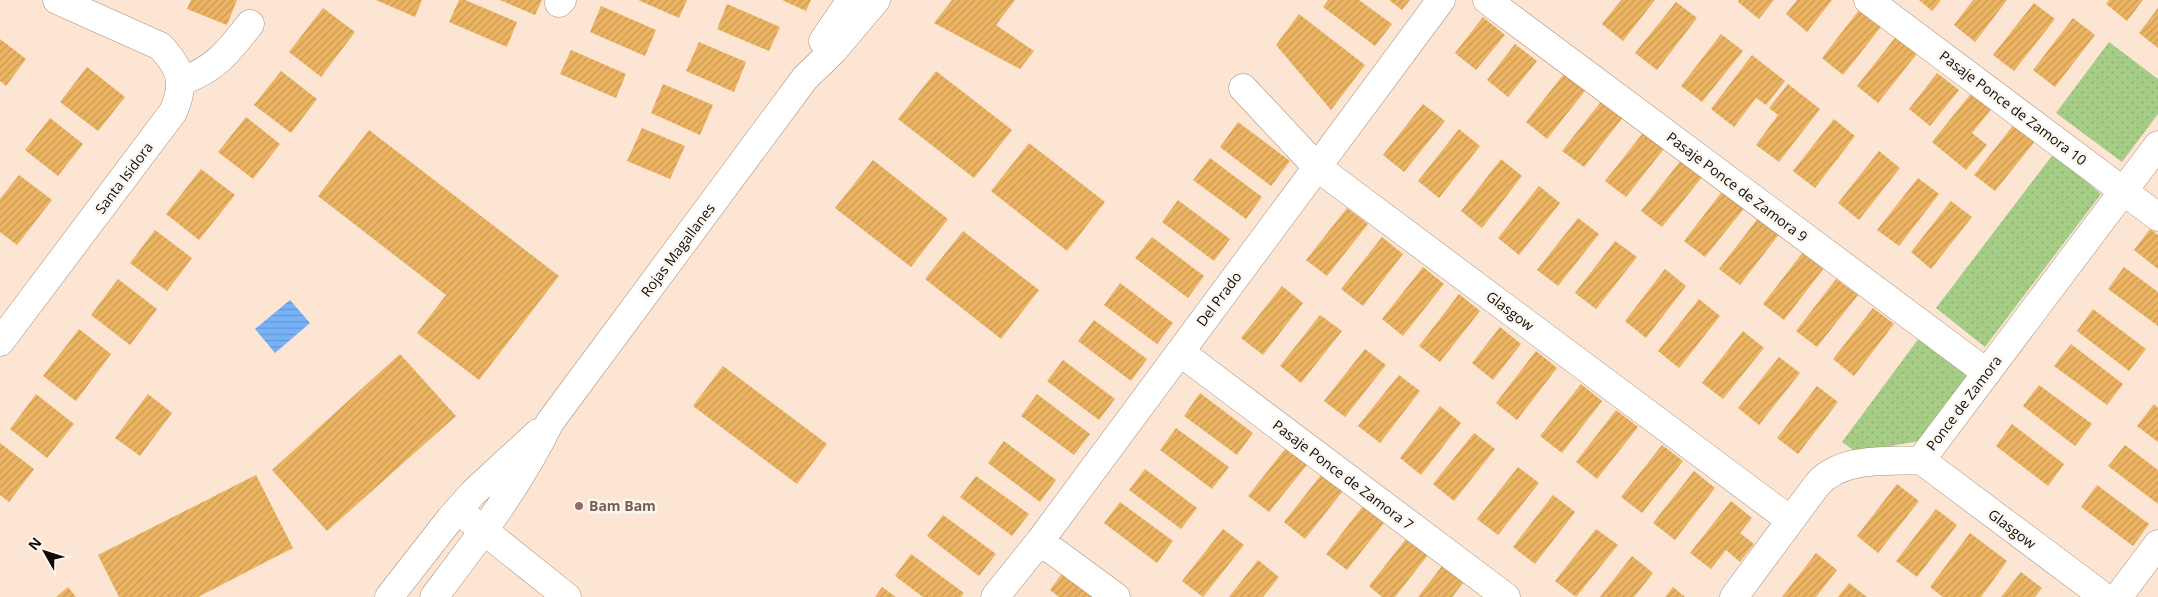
<svg xmlns="http://www.w3.org/2000/svg" width="2158" height="597" font-family="'Open Sans',sans-serif">
<style>
.grass{fill:url(#grass-dots)}
.water{fill:url(#water-rules)}
.building{fill:url(#building-hatch)}
.lines{fill:none;stroke-linecap:round;stroke-linejoin:round}
.street-casing{stroke:#a98f79;stroke-width:29}
.secondary-casing{stroke:#a98f79;stroke-width:29}
.street{stroke:#fff;stroke-width:28}
.secondary{stroke:#fff;stroke-width:28}
.education-dot{fill:#8d6e63;stroke:#fcf6f1;stroke-width:2}
.labels{text-anchor:middle;stroke-width:5;stroke-linejoin:round;paint-order:stroke}
.street-label{font-size:14px;fill:#120903;stroke:#fcf6f1}
.education-label{font-size:14px;font-weight:bold;fill:#785e54;stroke:#fcf6f1;text-anchor:start}
</style>
<defs>
<pattern id="grass-dots" width="8" height="8" patternUnits="userSpaceOnUse" patternTransform="scale(1.25)"><rect width="8" height="8" fill="#a5cd85"/><path d="M2 2h.1M6 6h.1" fill="none" stroke="#8daf71" stroke-width="1.8" stroke-linecap="round"/></pattern>
<pattern id="water-rules" width="6" height="5" patternUnits="userSpaceOnUse" patternTransform="scale(1.25)"><rect width="6" height="5" fill="#77b1f7"/><path d="M0 2.5h6" fill="none" stroke="#6697d2"/></pattern>
<pattern id="building-hatch" width="6" height="6" patternUnits="userSpaceOnUse" patternTransform="scale(1.25)"><rect width="6" height="6" fill="#ebb362"/><path d="M-1 1l2-2M0 6l6-6M5 7l2-2" fill="none" stroke="#c89953"/></pattern>
</defs>
<rect width="100%" height="100%" fill="#fce5d2"/>
<path class="grass" d="M 2109,42 L 2158,79 L 2158,114 L 2122,162 L 2056,113 Z
M 2054,153 L 2101,194 L 1985,347 L 1936,308 Z
M 1922,334 L 1970,376 L 1919,441 L 1856,452 L 1842,442 Z"/>
<path class="water" d="M 290,300 L 310,323 L 275,353 L 255,329 Z"/>
<path class="building" d="M 191,0 L 237,0 L 227,25 L 187,9 Z
M 376,0 L 422,0 L 415,17 Z
M 459,0 L 465,0 L 517,22 L 507,47 L 449,22 Z
M 500,0 L 542,0 L 535,15 Z
M 638,0 L 687,0 L 679,18 Z
M 782,0 L 811,0 L 806,11 Z
M 952,0 L 1015,0 L 996,25 L 1034,51 L 1020,69 L 934,23 Z
M 1328,0 L 1359,0 L 1392,24 L 1375,46 L 1323,7 Z
M 1389,0 L 1410,0 L 1402,10 Z
M 1621,0 L 1655,0 L 1623,41 L 1602,24 Z
M 1739,0 L 1774,0 L 1759,19 L 1738,2 Z
M 1797,0 L 1832,0 L 1807,32 L 1786,14 Z
M 1919,0 L 1941,0 L 1932,11 Z
M 1973,0 L 2007,0 L 1975,42 L 1954,25 Z
M 2109,0 L 2143,0 L 2127,21 L 2106,4 Z
M 1676,2 L 1697,18 L 1657,70 L 1635,53 Z
M 2034,3 L 2055,19 L 2014,71 L 1993,55 Z
M 727,4 L 780,27 L 769,51 L 717,29 Z
M 601,6 L 656,30 L 645,56 L 590,32 Z
M 1862,6 L 1884,23 L 1843,75 L 1822,58 Z
M 323,8 L 355,32 L 321,77 L 289,52 Z
M 2158,8 L 2158,48 L 2139,33 Z
M 1299,14 L 1365,65 L 1331,110 L 1276,45 Z
M 1483,17 L 1505,35 L 1476,70 L 1455,53 Z
M 2073,18 L 2095,35 L 2055,87 L 2033,70 Z
M 1721,34 L 1743,51 L 1702,102 L 1681,86 Z
M 1898,34 L 1919,51 L 1878,103 L 1857,86 Z
M 0,39 L 26,59 L 6,86 L 0,81 Z
M 699,42 L 746,62 L 734,92 L 686,71 Z
M 1515,44 L 1537,61 L 1508,97 L 1487,80 Z
M 571,50 L 626,74 L 616,98 L 560,74 Z
M 1752,55 L 1785,81 L 1766,105 L 1756,98 L 1734,127 L 1711,109 Z
M 87,67 L 125,97 L 98,131 L 60,102 Z
M 1567,70 L 1588,87 L 1547,139 L 1526,122 Z
M 281,71 L 317,99 L 291,133 L 254,105 Z
M 936,71 L 1012,130 L 974,178 L 898,119 Z
M 1937,73 L 1959,90 L 1930,126 L 1909,109 Z
M 663,84 L 713,105 L 700,135 L 651,113 Z
M 1788,84 L 1820,109 L 1779,162 L 1756,145 L 1778,115 L 1769,108 Z
M 1973,91 L 1993,107 L 1972,133 L 1987,145 L 1966,170 L 1932,142 Z
M 1603,99 L 1624,116 L 1584,167 L 1562,151 Z
M 1423,104 L 1445,121 L 1404,172 L 1383,155 Z
M 246,117 L 280,144 L 253,179 L 218,152 Z
M 50,118 L 83,144 L 58,176 L 25,150 Z
M 1834,119 L 1855,136 L 1815,188 L 1793,171 Z
M 1238,122 L 1290,161 L 1271,186 L 1220,147 Z
M 2015,123 L 2036,140 L 1995,191 L 1974,175 Z
M 642,128 L 685,146 L 670,179 L 627,161 Z
M 1459,129 L 1480,146 L 1439,198 L 1418,181 Z
M 1646,129 L 1667,145 L 1626,197 L 1605,181 Z
M 369,130 L 559,276 L 479,380 L 417,333 L 446,295 L 318,196 Z
M 1029,143 L 1105,202 L 1067,251 L 991,191 Z
M 1879,151 L 1900,168 L 1859,220 L 1838,203 Z
M 1210,158 L 1262,197 L 1246,219 L 1193,180 Z
M 1501,159 L 1522,176 L 1482,228 L 1461,211 Z
M 1682,159 L 1703,176 L 1662,227 L 1641,211 Z
M 873,160 L 948,219 L 911,267 L 835,208 Z
M 201,169 L 235,195 L 199,240 L 166,214 Z
M 19,175 L 52,200 L 17,245 L 0,232 L 0,199 Z
M 1918,178 L 1939,194 L 1899,246 L 1877,230 Z
M 1539,186 L 1560,203 L 1519,255 L 1498,238 Z
M 1724,189 L 1746,206 L 1705,257 L 1684,241 Z
M 1178,200 L 1230,239 L 1214,261 L 1162,222 Z
M 1951,201 L 1972,217 L 1931,269 L 1911,252 Z
M 1347,208 L 1368,224 L 1327,276 L 1306,260 Z
M 1759,217 L 1780,233 L 1740,285 L 1719,269 Z
M 1578,218 L 1599,234 L 1558,286 L 1537,270 Z
M 2150,229 L 2158,235 L 2158,269 L 2134,250 Z
M 155,230 L 192,258 L 167,291 L 130,263 Z
M 963,231 L 1039,290 L 1001,339 L 925,279 Z
M 1152,237 L 1204,276 L 1188,298 L 1135,258 Z
M 1382,237 L 1403,254 L 1363,306 L 1341,289 Z
M 1615,241 L 1637,257 L 1596,309 L 1575,293 Z
M 1803,252 L 1824,268 L 1784,320 L 1763,304 Z
M 1423,267 L 1444,284 L 1403,336 L 1382,319 Z
M 2124,267 L 2158,292 L 2158,326 L 2108,289 Z
M 1665,269 L 1686,286 L 1646,338 L 1625,321 Z
M 118,279 L 157,309 L 130,345 L 91,315 Z
M 1836,279 L 1858,295 L 1817,347 L 1796,331 Z
M 1120,283 L 1173,323 L 1157,344 L 1104,305 Z
M 1282,286 L 1303,303 L 1263,355 L 1241,338 Z
M 1459,294 L 1480,311 L 1440,362 L 1419,346 Z
M 1699,299 L 1720,316 L 1679,368 L 1658,351 Z
M 1873,308 L 1894,324 L 1854,376 L 1833,359 Z
M 2093,309 L 2146,349 L 2129,371 L 2077,331 Z
M 1320,315 L 1342,331 L 1301,383 L 1280,366 Z
M 1094,320 L 1147,359 L 1131,381 L 1078,341 Z
M 1500,327 L 1521,344 L 1493,380 L 1472,363 Z
M 79,329 L 111,354 L 76,401 L 43,376 Z
M 1743,331 L 1764,348 L 1723,399 L 1702,383 Z
M 2071,344 L 2123,384 L 2107,405 L 2054,366 Z
M 1365,349 L 1386,365 L 1345,417 L 1324,401 Z
M 1536,351 L 1557,368 L 1517,420 L 1496,403 Z
M 400,354 L 456,416 L 327,531 L 272,470 Z
M 1779,357 L 1800,373 L 1759,425 L 1738,408 Z
M 1063,360 L 1115,399 L 1099,420 L 1047,381 Z
M 723,366 L 827,444 L 797,484 L 693,406 Z
M 1399,375 L 1420,391 L 1380,443 L 1358,426 Z
M 1581,384 L 1602,401 L 1562,453 L 1540,436 Z
M 2039,385 L 2092,424 L 2075,446 L 2023,406 Z
M 1817,386 L 1838,402 L 1798,454 L 1777,438 Z
M 1200,393 L 1253,433 L 1237,455 L 1184,416 Z
M 36,394 L 74,424 L 47,458 L 10,429 Z
M 148,394 L 172,413 L 140,456 L 115,438 Z
M 1037,394 L 1090,434 L 1074,455 L 1021,416 Z
M 2154,404 L 2158,408 L 2158,442 L 2137,426 Z
M 1440,406 L 1461,423 L 1421,475 L 1400,458 Z
M 1616,410 L 1638,427 L 1597,479 L 1576,462 Z
M 2012,424 L 2064,464 L 2048,486 L 1996,446 Z
M 1176,428 L 1229,467 L 1212,489 L 1160,450 Z
M 1474,433 L 1495,449 L 1454,501 L 1433,484 Z
M 1004,441 L 1056,480 L 1040,502 L 988,463 Z
M 0,443 L 34,469 L 9,502 L 0,495 Z
M 1289,444 L 1310,461 L 1269,512 L 1248,496 Z
M 1662,445 L 1683,461 L 1642,513 L 1621,497 Z
M 2125,445 L 2158,470 L 2158,504 L 2108,466 Z
M 1518,467 L 1539,483 L 1498,535 L 1477,519 Z
M 1145,469 L 1197,508 L 1181,529 L 1129,490 Z
M 1325,470 L 1346,487 L 1305,539 L 1284,522 Z
M 1694,471 L 1715,488 L 1675,540 L 1653,523 Z
M 256,475 L 293,548 L 198,597 L 119,597 L 98,555 Z
M 976,476 L 1029,514 L 1012,536 L 960,497 Z
M 1897,484 L 1919,501 L 1878,553 L 1857,536 Z
M 2097,485 L 2149,524 L 2133,546 L 2081,507 Z
M 1553,495 L 1575,512 L 1535,564 L 1513,547 Z
M 1731,501 L 1752,518 L 1740,533 L 1754,544 L 1740,562 L 1726,550 L 1711,569 L 1690,553 Z
M 1120,502 L 1173,541 L 1157,563 L 1104,523 Z
M 1366,502 L 1387,519 L 1347,570 L 1326,554 Z
M 1936,509 L 1957,525 L 1917,577 L 1896,561 Z
M 943,515 L 996,554 L 979,576 L 927,536 Z
M 1223,529 L 1244,545 L 1203,597 L 1182,581 Z
M 1596,529 L 1618,545 L 1576,597 L 1555,581 Z
M 1970,533 L 2007,561 L 1981,597 L 1943,597 L 1930,587 Z
M 1410,534 L 1431,551 L 1395,597 L 1382,597 L 1369,586 Z
M 1816,553 L 1837,570 L 1816,597 L 1782,597 Z
M 911,554 L 964,593 L 961,597 L 923,597 L 895,576 Z
M 1632,556 L 1653,573 L 1634,597 L 1600,597 Z
M 1258,560 L 1279,577 L 1263,597 L 1229,597 Z
M 1446,561 L 1468,577 L 1452,597 L 1418,597 Z
M 1066,568 L 1105,597 L 1059,597 L 1050,590 Z
M 2021,572 L 2042,588 L 2035,597 L 2001,597 Z
M 1849,583 L 1867,597 L 1838,597 Z
M 68,587 L 76,597 L 56,597 Z
M 882,587 L 896,597 L 875,597 Z
M 1673,587 L 1685,597 L 1665,597 Z"/>
<g class="lines">
<g class="street-casing">
<path id="street" d="M 1487,0 L 1987,373
M 1868,0 L 2158,217
M 559,3 L 562,0
M 181,81 C 215,70 229,51 250,24
M 1243,88 L 1317,167 L 1790,520
M 0,342 L 173,112 C 186,83 181,68 160,46 L 57,0
M 1180,352 L 1506,597
M 1921,460 L 2104,597
M 458,510 L 567,597
M 1040,541 L 1116,597
M 995,597 L 1040,541 L 1441,0
M 1734,597 L 1816,486 C 1840,456 1886,462 1921,460 L 2158,145
M 2118,597 L 2158,544"/>
</g>
<g class="secondary-casing">
<path id="secondary" d="M 823,41 L 851,0
M 389,597 L 450,519 L 473,493 L 538,433
M 434,597 C 477,540 519,486 550,422 L 805,78 L 833,51 L 876,0"/>
</g>
<use href="#street" class="street"/>
<use href="#secondary" class="secondary"/>
</g>
<circle class="education-dot" cx="579" cy="506" r="5"/>
<g class="labels">
<g class="street-label">
<text transform="translate(2013 108) rotate(37)" y="5">Pasaje Ponce de Zamora 10</text>
<text transform="translate(124 178) rotate(-53)" y="5">Santa Isidora</text>
<text transform="translate(1737 187) rotate(37)" y="5">Pasaje Ponce de Zamora 9</text>
<text transform="translate(678 250) rotate(-53)" y="5">Rojas Magallanes</text>
<text transform="translate(1219 299) rotate(-53)" y="5">Del Prado</text>
<text transform="translate(1510 311) rotate(37)" y="5">Glasgow</text>
<text transform="translate(1964 403) rotate(-53)" y="5">Ponce de Zamora</text>
<text transform="translate(1343 475) rotate(37)" y="5">Pasaje Ponce de Zamora 7</text>
<text transform="translate(2012 529) rotate(37)" y="5">Glasgow</text>
</g>
<g class="education-label">
<text x="589" y="511">Bam Bam</text>
</g>
</g>
<g transform="translate(45 552) rotate(309)" stroke="#fcf6f1" stroke-width="4" paint-order="stroke">
<path d="M0-4L9 19L0 12L-9 19Z" fill="#120903"/>
<text y="-8" font-size="14" font-weight="bold" text-anchor="middle" fill="#120903">N</text>
</g>
</svg>
